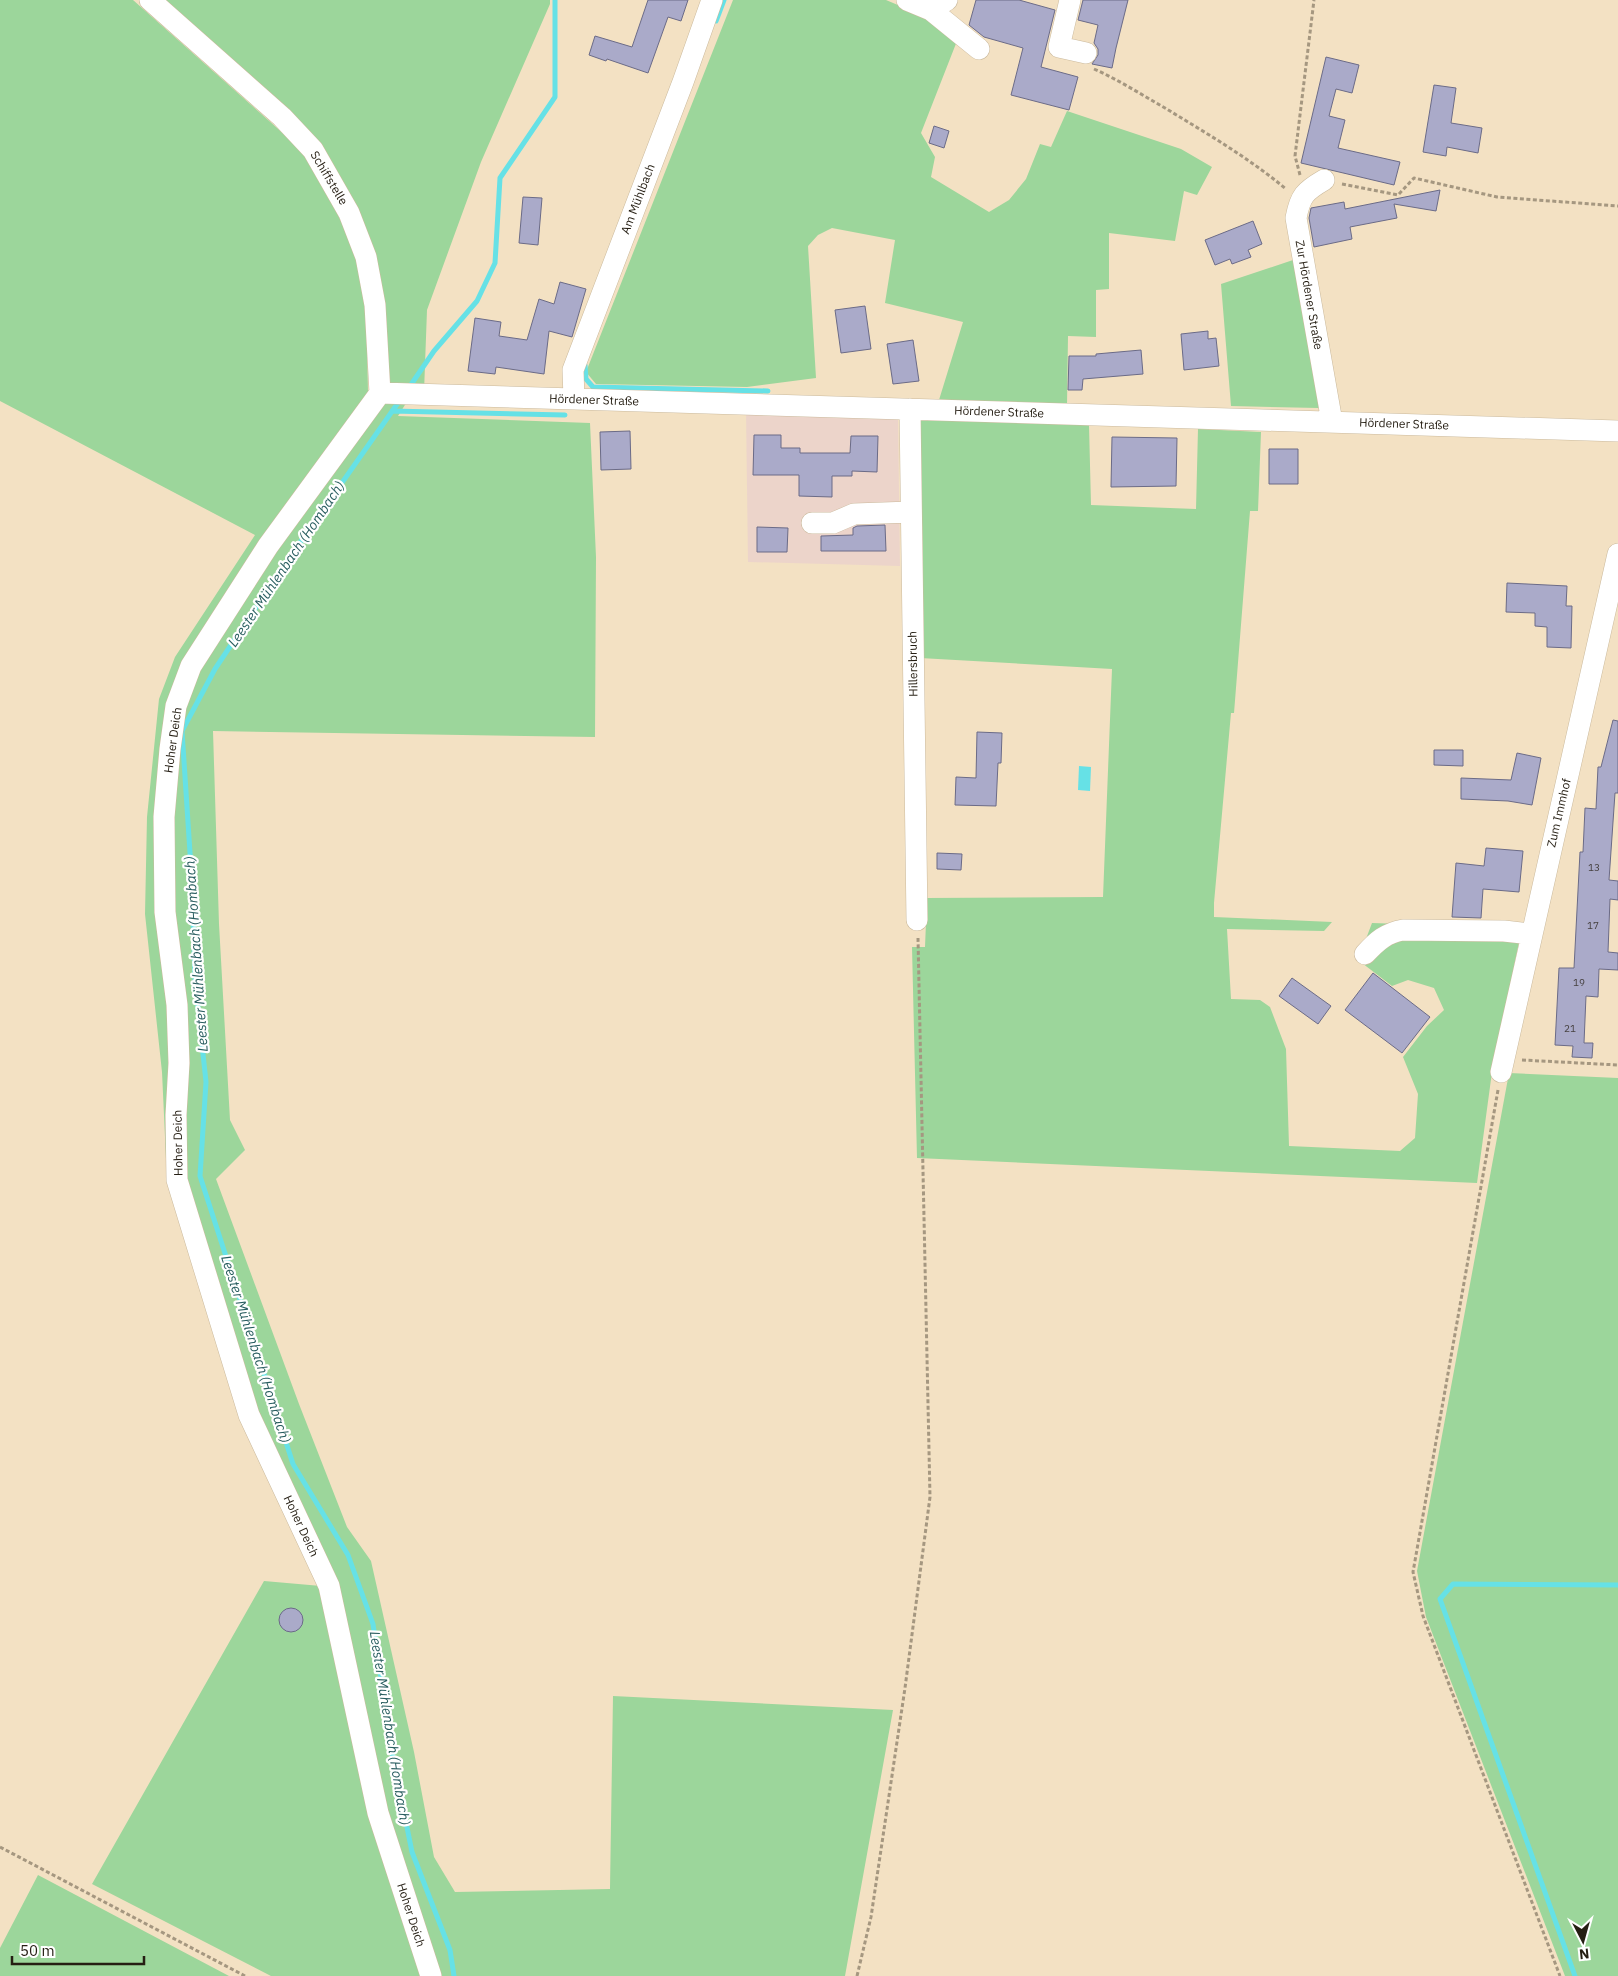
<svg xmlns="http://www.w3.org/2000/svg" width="1618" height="1976" font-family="'IBM Plex Sans',sans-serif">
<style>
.commercial{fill:#ecd4ca}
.green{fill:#9cd69b}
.water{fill:#66e1e6}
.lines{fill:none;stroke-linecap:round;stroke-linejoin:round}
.stream{stroke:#66e1e6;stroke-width:5}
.building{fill:#aaaac9;stroke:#6b6b87}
.minor-casing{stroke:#cbba9d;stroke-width:22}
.path{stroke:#a59780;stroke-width:3;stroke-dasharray:4 2.5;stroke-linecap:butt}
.minor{stroke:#fff;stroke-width:21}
.labels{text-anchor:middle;stroke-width:4.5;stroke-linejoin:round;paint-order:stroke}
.number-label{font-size:10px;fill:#464140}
.street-label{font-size:12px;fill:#251e13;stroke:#fff}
.water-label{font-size:14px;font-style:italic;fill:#285d5f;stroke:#fff}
</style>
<rect width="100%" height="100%" fill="#f3e1c3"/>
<path class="commercial" d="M 746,412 L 898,419 L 900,566 L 748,562 Z"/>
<path class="green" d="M 0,0 L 133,0 L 304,152 L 338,215 L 357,255 L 366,302 L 368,392 L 408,400 L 398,416 L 590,423 L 596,557 L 595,737 L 213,731 L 219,924 L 230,1120 L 245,1150 L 216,1179 L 299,1404 L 347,1527 L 371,1561 L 414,1752 L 434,1857 L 455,1892 L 610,1889 L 613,1696 L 893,1710 L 845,1976 L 271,1976 L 92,1884 L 264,1581 L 321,1586 L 167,1180 L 162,1072 L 145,914 L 147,817 L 159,699 L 175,657 L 255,535 L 0,401 Z
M 162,0 L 550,0 L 550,4 L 481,162 L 427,310 L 424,392 L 385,389 L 379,306 L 315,147 Z
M 733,0 L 886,0 L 931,19 L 957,41 L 921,133 L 935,157 L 931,177 L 989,212 L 1009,200 L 1026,179 L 1040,144 L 1051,147 L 1067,111 L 1181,149 L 1212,167 L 1197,195 L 1184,191 L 1175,241 L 1109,233 L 1109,289 L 1096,290 L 1096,337 L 1068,336 L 1067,405 L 939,400 L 963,322 L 885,303 L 895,240 L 832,228 L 818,235 L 808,246 L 816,378 L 747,387 L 596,384 L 586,372 Z
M 1293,260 L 1319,408 L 1231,406 L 1221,284 Z
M 918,416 L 1089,425 L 1091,505 L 1196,509 L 1198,429 L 1261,432 L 1258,511 L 1250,511 L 1234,713 L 1231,713 L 1214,903 L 1214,917 L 1332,922 L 1324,931 L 1227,929 L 1231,999 L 1260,1000 L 1270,1007 L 1286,1049 L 1289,1146 L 1400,1151 L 1415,1138 L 1418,1094 L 1403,1057 L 1427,1026 L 1444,1010 L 1434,988 L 1408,980 L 1392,986 L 1358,960 L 1372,923 L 1522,928 L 1492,1072 L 1477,1183 L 917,1158 L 912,947 L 925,947 L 927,898 L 1103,897 L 1112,669 L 920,658 Z
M 1509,1073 L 1618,1078 L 1618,1976 L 1565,1976 L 1426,1617 L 1417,1571 Z
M 38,1875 L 229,1976 L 0,1976 L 0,1948 Z"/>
<path class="water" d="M 1079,766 L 1091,767 L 1090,791 L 1078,790 Z"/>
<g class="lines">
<path class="stream" d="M 716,21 L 724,0
M 585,365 L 586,379 L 593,387 L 768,391
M 408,389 L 434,351 L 477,301 L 495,263 L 500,178 L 555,97 L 555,0
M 400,400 L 285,564 L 215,669 L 182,731 L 192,883 L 195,979 L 206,1082 L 200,1176 L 293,1464 L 348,1555 L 373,1624 L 392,1753 L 412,1852 L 450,1950 L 454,1976
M 392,411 L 565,415
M 1575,1976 L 1440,1599 L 1453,1584 L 1618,1585"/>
</g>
<path class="building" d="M 648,0 L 688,0 L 681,21 L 668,17 L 648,73 L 607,59 L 606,61 L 589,55 L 595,36 L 632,47 Z
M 976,0 L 1019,0 L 1055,10 L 1041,67 L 1078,77 L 1069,110 L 1011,95 L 1023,48 L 984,37 L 969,25 Z
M 1083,0 L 1128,0 L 1116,48 L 1112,68 L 1092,64 L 1098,55 L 1098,49 L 1094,43 L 1098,25 L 1078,20 Z
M 1326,57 L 1359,65 L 1352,93 L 1336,89 L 1329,116 L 1345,120 L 1338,148 L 1400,162 L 1394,185 L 1301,163 Z
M 1434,85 L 1456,88 L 1451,123 L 1482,128 L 1478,153 L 1447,147 L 1446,156 L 1423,152 Z
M 934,126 L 949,131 L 944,148 L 929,143 Z
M 1440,190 L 1436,211 L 1394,204 L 1397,218 L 1350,227 L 1352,239 L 1314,247 L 1309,218 L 1311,208 L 1344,202 L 1345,209 Z
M 523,197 L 542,198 L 538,245 L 519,243 Z
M 1253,221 L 1262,244 L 1248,250 L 1251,257 L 1232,264 L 1230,259 L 1215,265 L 1205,240 Z
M 560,282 L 586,289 L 572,337 L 549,331 L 544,374 L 496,367 L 495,374 L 468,371 L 475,318 L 501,322 L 499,336 L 527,340 L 539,299 L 554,304 Z
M 865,306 L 871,349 L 841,353 L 835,310 Z
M 1208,331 L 1208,339 L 1216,338 L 1219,366 L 1184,370 L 1181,334 Z
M 913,340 L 919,381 L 893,384 L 887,344 Z
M 1141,350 L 1143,374 L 1083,379 L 1082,390 L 1068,390 L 1069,356 L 1096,356 L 1096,354 Z
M 630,431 L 631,469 L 601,470 L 600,432 Z
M 754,435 L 781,435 L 781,448 L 800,448 L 800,453 L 850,453 L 851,436 L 878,436 L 877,472 L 852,471 L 852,476 L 832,476 L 832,497 L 799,496 L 799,475 L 753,475 Z
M 1112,437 L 1177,438 L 1176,486 L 1111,487 Z
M 1269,449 L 1298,449 L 1298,484 L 1269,484 Z
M 885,525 L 886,551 L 821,551 L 821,536 L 853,535 L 853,528 L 857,526 Z
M 757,527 L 788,528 L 787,552 L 757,552 Z
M 1507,583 L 1567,586 L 1566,606 L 1572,606 L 1571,648 L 1547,647 L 1547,627 L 1535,626 L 1535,613 L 1506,612 Z
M 1613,720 L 1618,721 L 1618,793 L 1615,793 L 1609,880 L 1618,881 L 1618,900 L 1610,899 L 1608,952 L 1618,953 L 1618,970 L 1599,969 L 1598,997 L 1586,996 L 1584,1043 L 1593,1043 L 1592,1058 L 1572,1057 L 1573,1046 L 1555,1045 L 1559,968 L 1574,968 L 1580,852 L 1583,852 L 1585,808 L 1596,809 L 1598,767 L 1601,767 Z
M 977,732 L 1002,733 L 1001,763 L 998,763 L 996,806 L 955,805 L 956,777 L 976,778 Z
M 1434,750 L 1463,750 L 1463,766 L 1434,765 Z
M 1517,753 L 1541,758 L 1532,805 L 1508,801 L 1461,799 L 1461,778 L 1511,780 Z
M 1486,848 L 1523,851 L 1519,892 L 1483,889 L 1481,918 L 1452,917 L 1456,863 L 1484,866 Z
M 937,853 L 962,854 L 961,870 L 937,869 Z
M 1373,973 L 1430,1017 L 1402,1053 L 1345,1010 Z
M 1292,978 L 1331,1006 L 1318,1024 L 1279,996 Z
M279 1620a12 12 0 1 1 24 0a12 12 0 1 1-24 0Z"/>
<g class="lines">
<g class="minor-casing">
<path id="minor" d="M 150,0 L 282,117 L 313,150 L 349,213 L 366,257 L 375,305 L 380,393
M 907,0 L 931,10 L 947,0
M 1070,0 L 1059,47 L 1086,53
M 931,10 L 979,49
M 1324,180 C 1305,191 1300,196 1296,218 L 1332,422
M 380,393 L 268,546 L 191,666 L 176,706 L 170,749 L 164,817 L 165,912 L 177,1005 L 179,1063 L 176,1115 L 177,1180 L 249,1415 L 329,1586 L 378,1813 L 431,1976
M 380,393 L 1618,431
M 574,399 L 573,370 L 683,82 L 712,0
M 910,409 L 917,920
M 812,523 L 833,523 L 854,514 L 911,512
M 1365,954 C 1377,941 1386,933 1403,930 L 1504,931 L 1531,934
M 1501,1072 L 1618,554"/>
</g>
<path class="path" d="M 1094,69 C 1119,80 1142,95 1165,108 C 1206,133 1249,158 1286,189
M 1300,175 L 1295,156 L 1314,0
M 1342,184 L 1398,195 L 1414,178 L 1497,197 L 1618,206
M 1522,1060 L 1618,1065
M 1498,1090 L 1413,1572 L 1423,1616 L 1560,1976
M 0,1847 L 245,1976
M 857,1976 L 871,1917 L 905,1688 L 930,1497 L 918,938"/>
<use href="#minor" class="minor"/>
</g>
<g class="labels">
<g class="number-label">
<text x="1594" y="871">13</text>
<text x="1593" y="929">17</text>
<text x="1579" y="986">19</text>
<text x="1570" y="1032">21</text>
</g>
<g class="street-label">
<text transform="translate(329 178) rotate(59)" y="4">Schiffstelle</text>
<text transform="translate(638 199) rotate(-69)" y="4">Am Mühlbach</text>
<text transform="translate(1309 295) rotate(80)" y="4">Zur Hördener Straße</text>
<text transform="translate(594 400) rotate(2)" y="4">Hördener Straße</text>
<text transform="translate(999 412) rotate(2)" y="4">Hördener Straße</text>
<text transform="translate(1404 424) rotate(2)" y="4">Hördener Straße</text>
<text transform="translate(913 664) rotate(-91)" y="4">Hillersbruch</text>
<text transform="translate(173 740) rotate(-82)" y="4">Hoher Deich</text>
<text transform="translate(1559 813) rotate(-77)" y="4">Zum Immhof</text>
<text transform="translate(178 1143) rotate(-91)" y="4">Hoher Deich</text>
<text transform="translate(301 1526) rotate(65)" y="4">Hoher Deich</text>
<text transform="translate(411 1915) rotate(72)" y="4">Hoher Deich</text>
</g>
<g class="water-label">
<text transform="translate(286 564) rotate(-56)" y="5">Leester Mühlenbach (Hombach)</text>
<text transform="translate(196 954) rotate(-94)" y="5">Leester Mühlenbach (Hombach)</text>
<text transform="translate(256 1349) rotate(72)" y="5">Leester Mühlenbach (Hombach)</text>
<text transform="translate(390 1728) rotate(81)" y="5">Leester Mühlenbach (Hombach)</text>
</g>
</g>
<g transform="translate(1583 1941) rotate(174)" stroke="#ffffff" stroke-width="4" paint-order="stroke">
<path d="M0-4L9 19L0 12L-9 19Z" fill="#251e13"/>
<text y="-8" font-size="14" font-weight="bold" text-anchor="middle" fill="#251e13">N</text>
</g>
<path d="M12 1956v8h132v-8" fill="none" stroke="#251e13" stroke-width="2.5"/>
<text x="20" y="1956" font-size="15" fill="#251e13" stroke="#ffffff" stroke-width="4" paint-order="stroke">50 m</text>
</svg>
